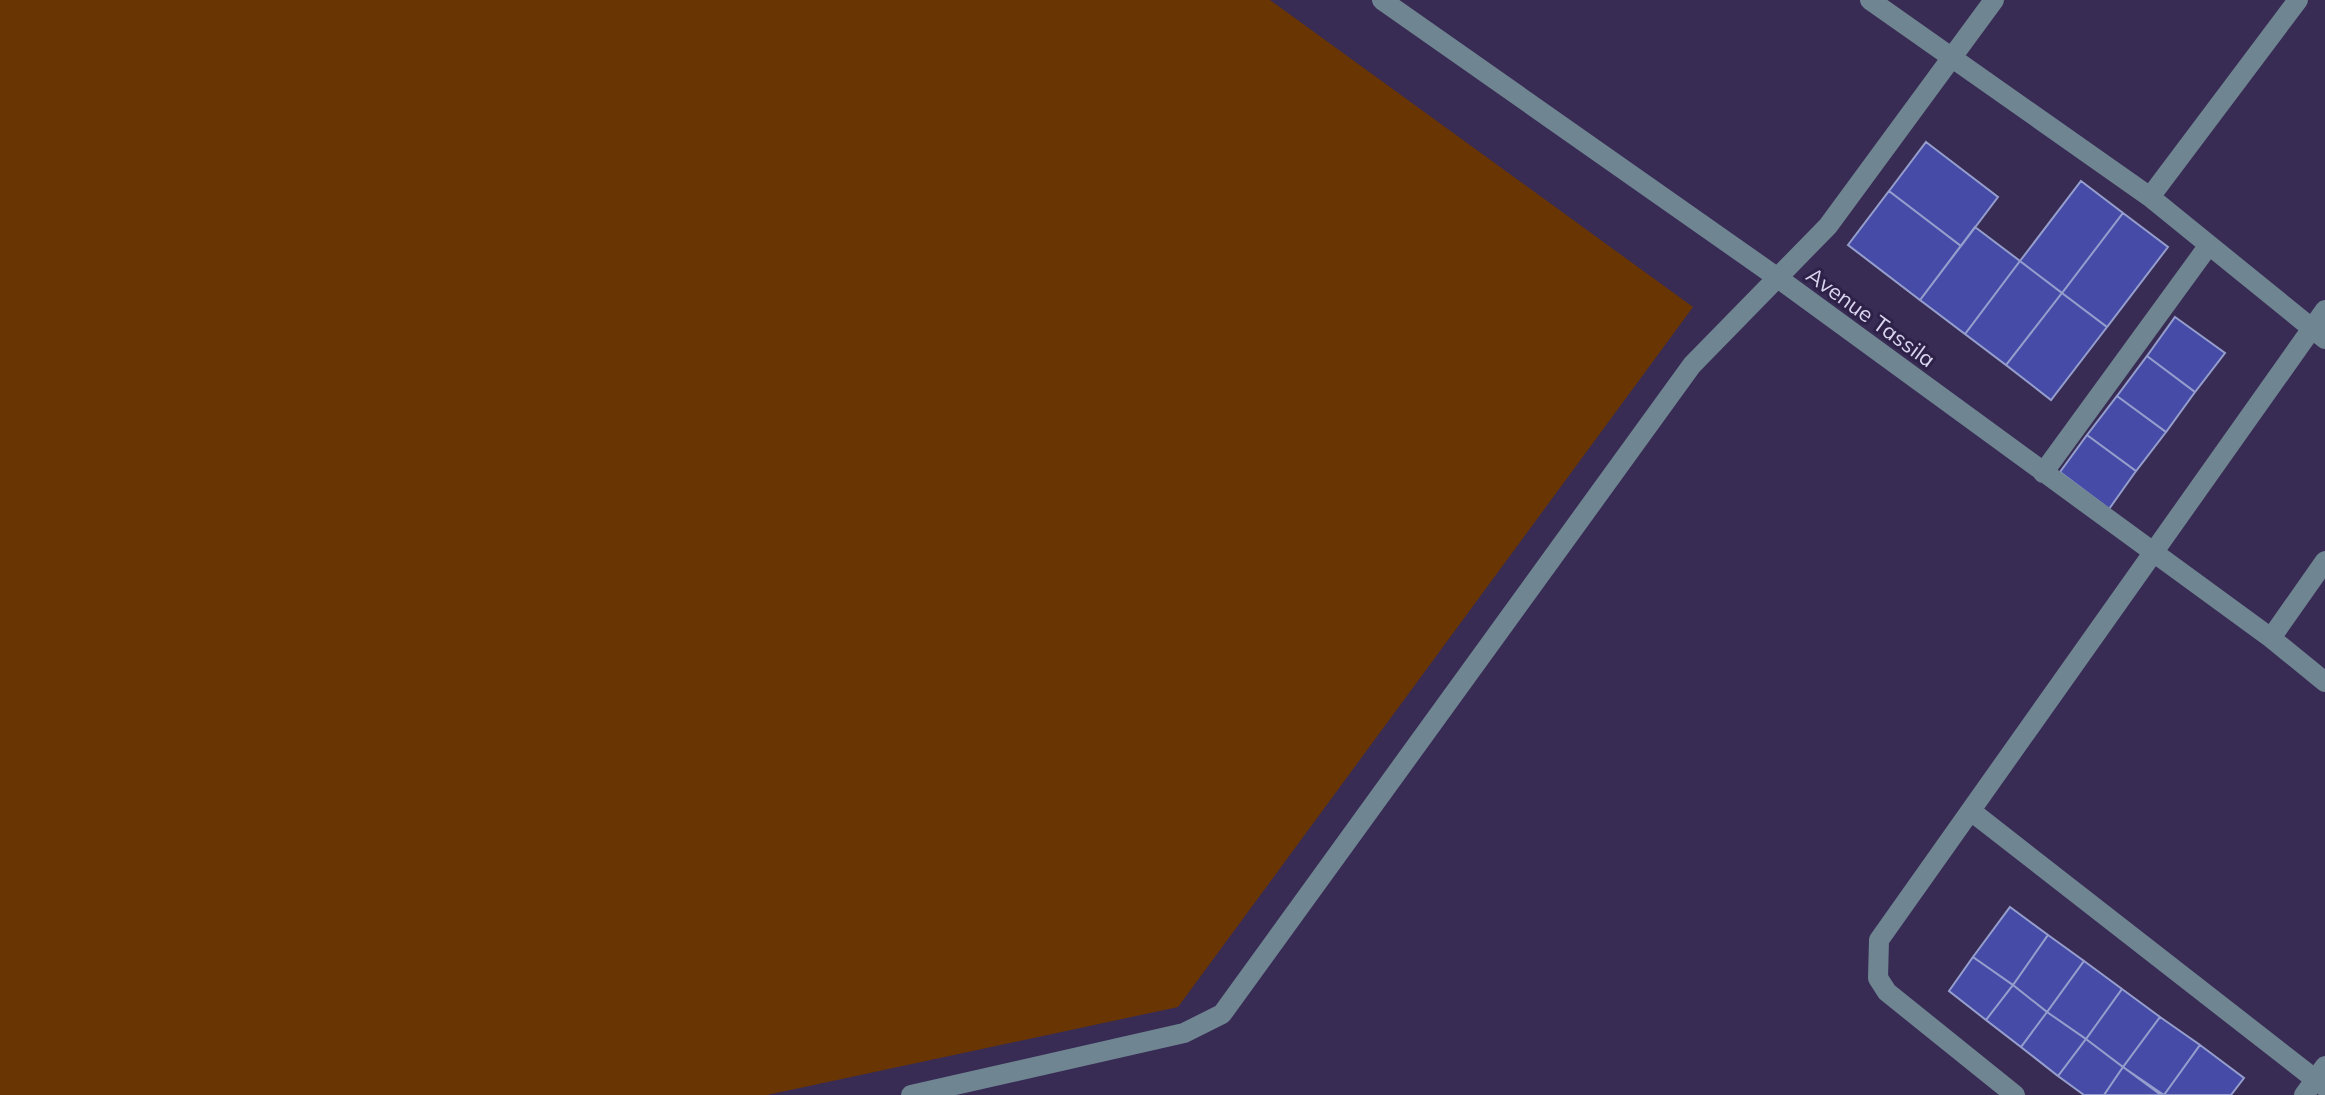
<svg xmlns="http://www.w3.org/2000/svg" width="2325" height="1095" font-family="Mulish,sans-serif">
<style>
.green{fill:#693503}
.building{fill:#454ba7;stroke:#959ecc;stroke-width:2}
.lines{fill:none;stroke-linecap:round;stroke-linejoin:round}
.minor{stroke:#708592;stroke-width:20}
.labels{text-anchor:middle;stroke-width:6;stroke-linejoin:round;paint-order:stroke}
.street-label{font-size:22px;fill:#dad5ee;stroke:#2e2249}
</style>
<rect width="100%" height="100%" fill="#382c54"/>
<path class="green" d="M 0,0 L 1270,0 L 1693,307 L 1178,1007 L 767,1095 L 0,1095 Z"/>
<path class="building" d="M 1926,142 L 1998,197 L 1961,246 L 1889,191 Z
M 2081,181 L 2123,213 L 2062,293 L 2020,261 Z
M 1889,191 L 1961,246 L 1920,300 L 1848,245 Z
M 2123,213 L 2168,247 L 2107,327 L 2062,293 Z
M 1975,227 L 2020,261 L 1965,334 L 1920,300 Z
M 2020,261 L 2062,293 L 2006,365 L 1965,334 Z
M 2062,293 L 2107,327 L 2051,400 L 2006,365 Z
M 2175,317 L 2225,353 L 2195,392 L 2147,356 Z
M 2147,356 L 2195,392 L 2166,432 L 2117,396 Z
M 2117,396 L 2166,432 L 2136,471 L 2087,435 Z
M 2087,435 L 2136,471 L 2109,509 L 2060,472 Z
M 2010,907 L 2048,935 L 2013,985 L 1973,957 Z
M 2048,935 L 2084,961 L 2047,1012 L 2013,985 Z
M 1973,957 L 2013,985 L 1986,1020 L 1949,991 Z
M 2084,961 L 2122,989 L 2086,1039 L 2047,1012 Z
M 2013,985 L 2047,1012 L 2021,1047 L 1986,1020 Z
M 2122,989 L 2160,1017 L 2123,1067 L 2086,1039 Z
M 2047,1012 L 2086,1039 L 2058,1076 L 2021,1047 Z
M 2160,1017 L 2200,1045 L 2164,1095 L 2123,1067 Z
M 2086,1039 L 2123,1067 L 2104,1095 L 2084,1095 L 2058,1076 Z
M 2200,1045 L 2244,1078 L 2231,1095 L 2164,1095 Z
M 2123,1067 L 2161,1095 L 2104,1095 Z"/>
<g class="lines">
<path class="minor" d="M 1382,0 L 1778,278 L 2271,638 L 2325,682
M 1870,0 L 2150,197 L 2325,339
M 2150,197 L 2298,0
M 2043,473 L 2209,245
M 2271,638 L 2325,561
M 1971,811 L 2325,1087
M 911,1095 L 1184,1033 L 1222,1014 L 1692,365 L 1828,226 L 1994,0
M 2015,1095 L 1887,992 L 1878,978 L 1879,940 L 2325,310
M 2304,1095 L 2325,1066"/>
</g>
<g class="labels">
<g class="street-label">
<text transform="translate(1871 317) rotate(36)" y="8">Avenue Tassila</text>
</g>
</g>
</svg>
